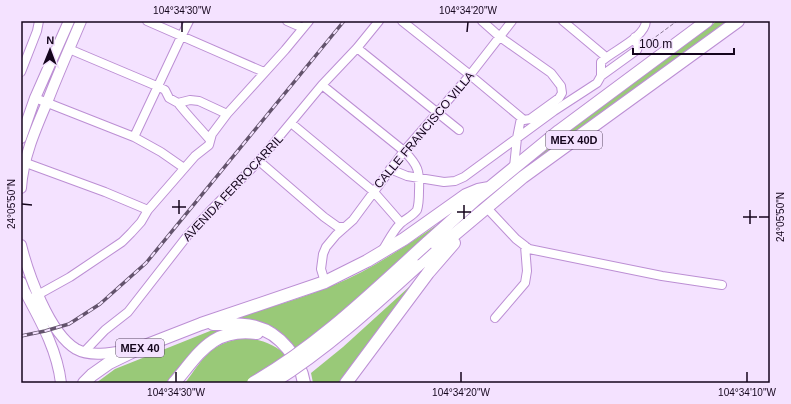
<svg xmlns="http://www.w3.org/2000/svg" width="791" height="404" font-family="Arial,sans-serif">
<style>
.green{fill:#99c978}
.lines{fill:none;stroke-linecap:round;stroke-linejoin:round}
.stream{stroke:#22b5b3;stroke-width:2}
.minor-casing{stroke:#bc8fd4;stroke-width:10}
.major-casing{stroke:#bc8fd4;stroke-width:12}
.highway-casing{stroke:#bc8fd4;stroke-width:14}
.path{stroke:#8b7a94;stroke-width:1;stroke-dasharray:4 2;stroke-linecap:butt}
.minor{stroke:#fff;stroke-width:8}
.major{stroke:#fff;stroke-width:10}
.highway{stroke:#fff;stroke-width:12}
.rail-casing{stroke:#63536c;stroke-width:3.5}
.rail{stroke:#f4e2ff;stroke-width:2;stroke-dasharray:6;stroke-linecap:butt}
.highway-bridge-casing{stroke:#bc8fd4;stroke-width:14;stroke-linecap:butt}
.highway-bridge{stroke:#fff;stroke-width:12}
.ticks{fill:none;stroke:#14051c;stroke-width:1.5}
.labels{text-anchor:middle;stroke-width:3;stroke-linejoin:round;paint-order:stroke}
.shield{fill:#f4e2ff;stroke:#574760;stroke-width:1}
.shield-label{font-size:11px;font-weight:bold;fill:#14051c}
.street-label{font-size:12px;fill:#14051c;stroke:#f4e2ff}
.neatline{fill:none;stroke:#14051c;stroke-width:1.5}
.ticks-label{font-size:10px;text-anchor:middle;fill:#14051c}
</style>
<rect width="100%" height="100%" fill="#f4e2ff"/>
<path class="green" d="M 717,21 L 729,21 L 460,223 L 515,171 Z
M 466,205 L 380,282 L 296,350 L 233,318 C 282,304 332,290 376,264 C 407,246 436,225 466,205 Z
M 431,267 L 343,383 L 313,383 L 311,373 L 343,347 Z
M 223,328 L 231,330 L 171,383 L 96,383 L 115,369 L 210,331 Z
M 243,338 C 261,339 275,344 288,357 L 247,383 L 185,383 C 204,358 209,344 243,338 Z"/>
<g class="lines">
<path class="stream" d="M 21,319 L 21,318"/>
<g class="minor-casing">
<path id="minor" d="M 147,21 L 264,72
M 287,21 L 303,28
M 402,21 L 470,75 L 524,120 L 530,119 L 559,98 L 562,93 L 561,86 L 551,73 L 500,37 L 482,21
M 563,21 L 606,57
M 357,48 L 459,130
M 69,49 L 159,87 L 165,90 L 169,98 L 178,103 L 190,100 L 199,101 L 227,114
M 21,72 L 37,31 L 39,21
M 601,76 L 637,50 L 638,47 L 635,37
M 322,85 L 404,151 C 418,165 420,171 419,191 C 419,197 419,204 417,210 C 413,216 405,219 400,224 C 392,232 388,242 382,251
M 35,98 L 134,137 L 161,152 L 184,168
M 178,103 C 188,116 200,128 210,140
M 291,123 L 373,191 L 401,223
M 134,137 L 182,35 L 189,21
M 259,161 L 324,217 L 338,227 L 345,227
M 26,163 L 105,192 L 148,210
M 514,167 L 517,138 L 521,118
M 390,169 L 407,176 L 444,182 L 455,181 L 464,177 L 554,111 L 597,83 L 601,76 L 601,62 C 612,51 645,38 646,21
M 486,207 L 516,239 L 529,249 L 662,276 L 722,285
M 325,282 L 321,269 L 323,254 L 326,247 L 336,235 L 353,220 L 404,151 L 470,75 L 512,21
M 34,297 L 70,277 L 122,242 L 131,233 L 141,222 L 148,210 L 195,156 L 209,145 L 212,134 L 227,114 L 285,50 L 309,21
M 495,318 L 525,283 L 527,271 L 525,246
M 84,352 L 105,330 L 128,312 L 188,235 L 209,212 L 259,161 L 322,85 L 357,48 L 379,21"/>
</g>
<g class="major-casing">
<path id="major" d="M 21,138 L 35,98 L 69,21
M 21,188 C 23,157 36,128 48,100 C 58,74 70,47 81,21
M 21,245 C 28,273 49,333 76,349 C 92,358 116,352 133,349
M 21,282 L 24,290 C 40,320 57,349 61,383"/>
</g>
<g class="highway-casing">
<path id="highway" d="M 427,243 L 476,199 L 559,131 L 707,21
M 417,266 L 523,177 L 738,21
M 213,324 C 227,324 242,323 256,327 C 280,333 300,359 304,383
M 84,383 L 92,375 L 109,363 L 142,347 L 201,324 L 325,282 L 367,261 L 404,239 L 466,195 L 478,190 L 489,188
M 174,383 C 199,354 212,327 257,333
M 346,383 L 428,273 L 454,243"/>
</g>
<path class="path" d="M 646,44 L 677,21"/>
<use href="#minor" class="minor"/>
<use href="#major" class="major"/>
<use href="#highway" class="highway"/>
<g class="rail-casing">
<path id="rail" d="M 21,336 L 45,331 L 69,324 L 100,304 L 146,263 L 344,21"/>
</g>
<use href="#rail" class="rail"/>
<g class="highway-bridge-casing">
<path id="highway-bridge" d="M 253,383 C 318,346 372,293 427,243
M 272,383 C 325,350 371,308 417,266"/>
</g>
<use href="#highway-bridge" class="highway-bridge"/>
</g>
<path class="ticks" d="M 182,32 L 182,22M 467,32 L 468,22M 22,204 L 32,205M 172,207 L 186,207M 457,212 L 471,212M 179,214 L 179,200M 743,217 L 757,217M 759,217 L 769,217M 464,219 L 464,205M 750,224 L 750,210M 176,382 L 176,372M 461,382 L 461,372M 747,382 L 747,372"/>
<g class="labels">
<g class="shield">
<rect x="546" y="131" width="56" height="18" rx="3"/>
<rect x="116" y="339" width="48" height="18" rx="3"/>
</g>
<g class="shield-label">
<text x="574" y="144">MEX 40D</text>
<text x="140" y="352">MEX 40</text>
</g>
<g class="street-label">
<text transform="translate(424 130) rotate(-50)" y="4">CALLE FRANCISCO VILLA</text>
<text transform="translate(233 188) rotate(-47)" y="4">AVENIDA FERROCARRIL</text>
</g>
</g>
<rect width="791" height="404" fill="none" stroke="#f4e2ff" stroke-width="44"/>
<g transform="translate(50 50) rotate(1)" stroke="#f4e2ff" stroke-width="3" paint-order="stroke">
<path d="M0-3L7 15L0 10L-7 15Z" fill="#14051c"/>
<text y="-6" font-size="11" font-weight="bold" text-anchor="middle" fill="#14051c">N</text>
</g>
<path d="M633 48v6h101v-6" fill="none" stroke="#14051c" stroke-width="2"/>
<text x="639" y="48" font-size="12" fill="#14051c" stroke="#f4e2ff" stroke-width="3" paint-order="stroke">100 m</text>
<rect x="22" y="22" width="747" height="360" class="neatline"/>
<g class="ticks-label">
<text x="182" y="14">104°34'30"W</text>
<text x="468" y="14">104°34'20"W</text>
<text transform="translate(11 204) rotate(-90)" y="4">24°05'50"N</text>
<text transform="translate(780 217) rotate(-90)" y="4">24°05'50"N</text>
<text x="176" y="396">104°34'30"W</text>
<text x="461" y="396">104°34'20"W</text>
<text x="747" y="396">104°34'10"W</text>
</g>
</svg>
